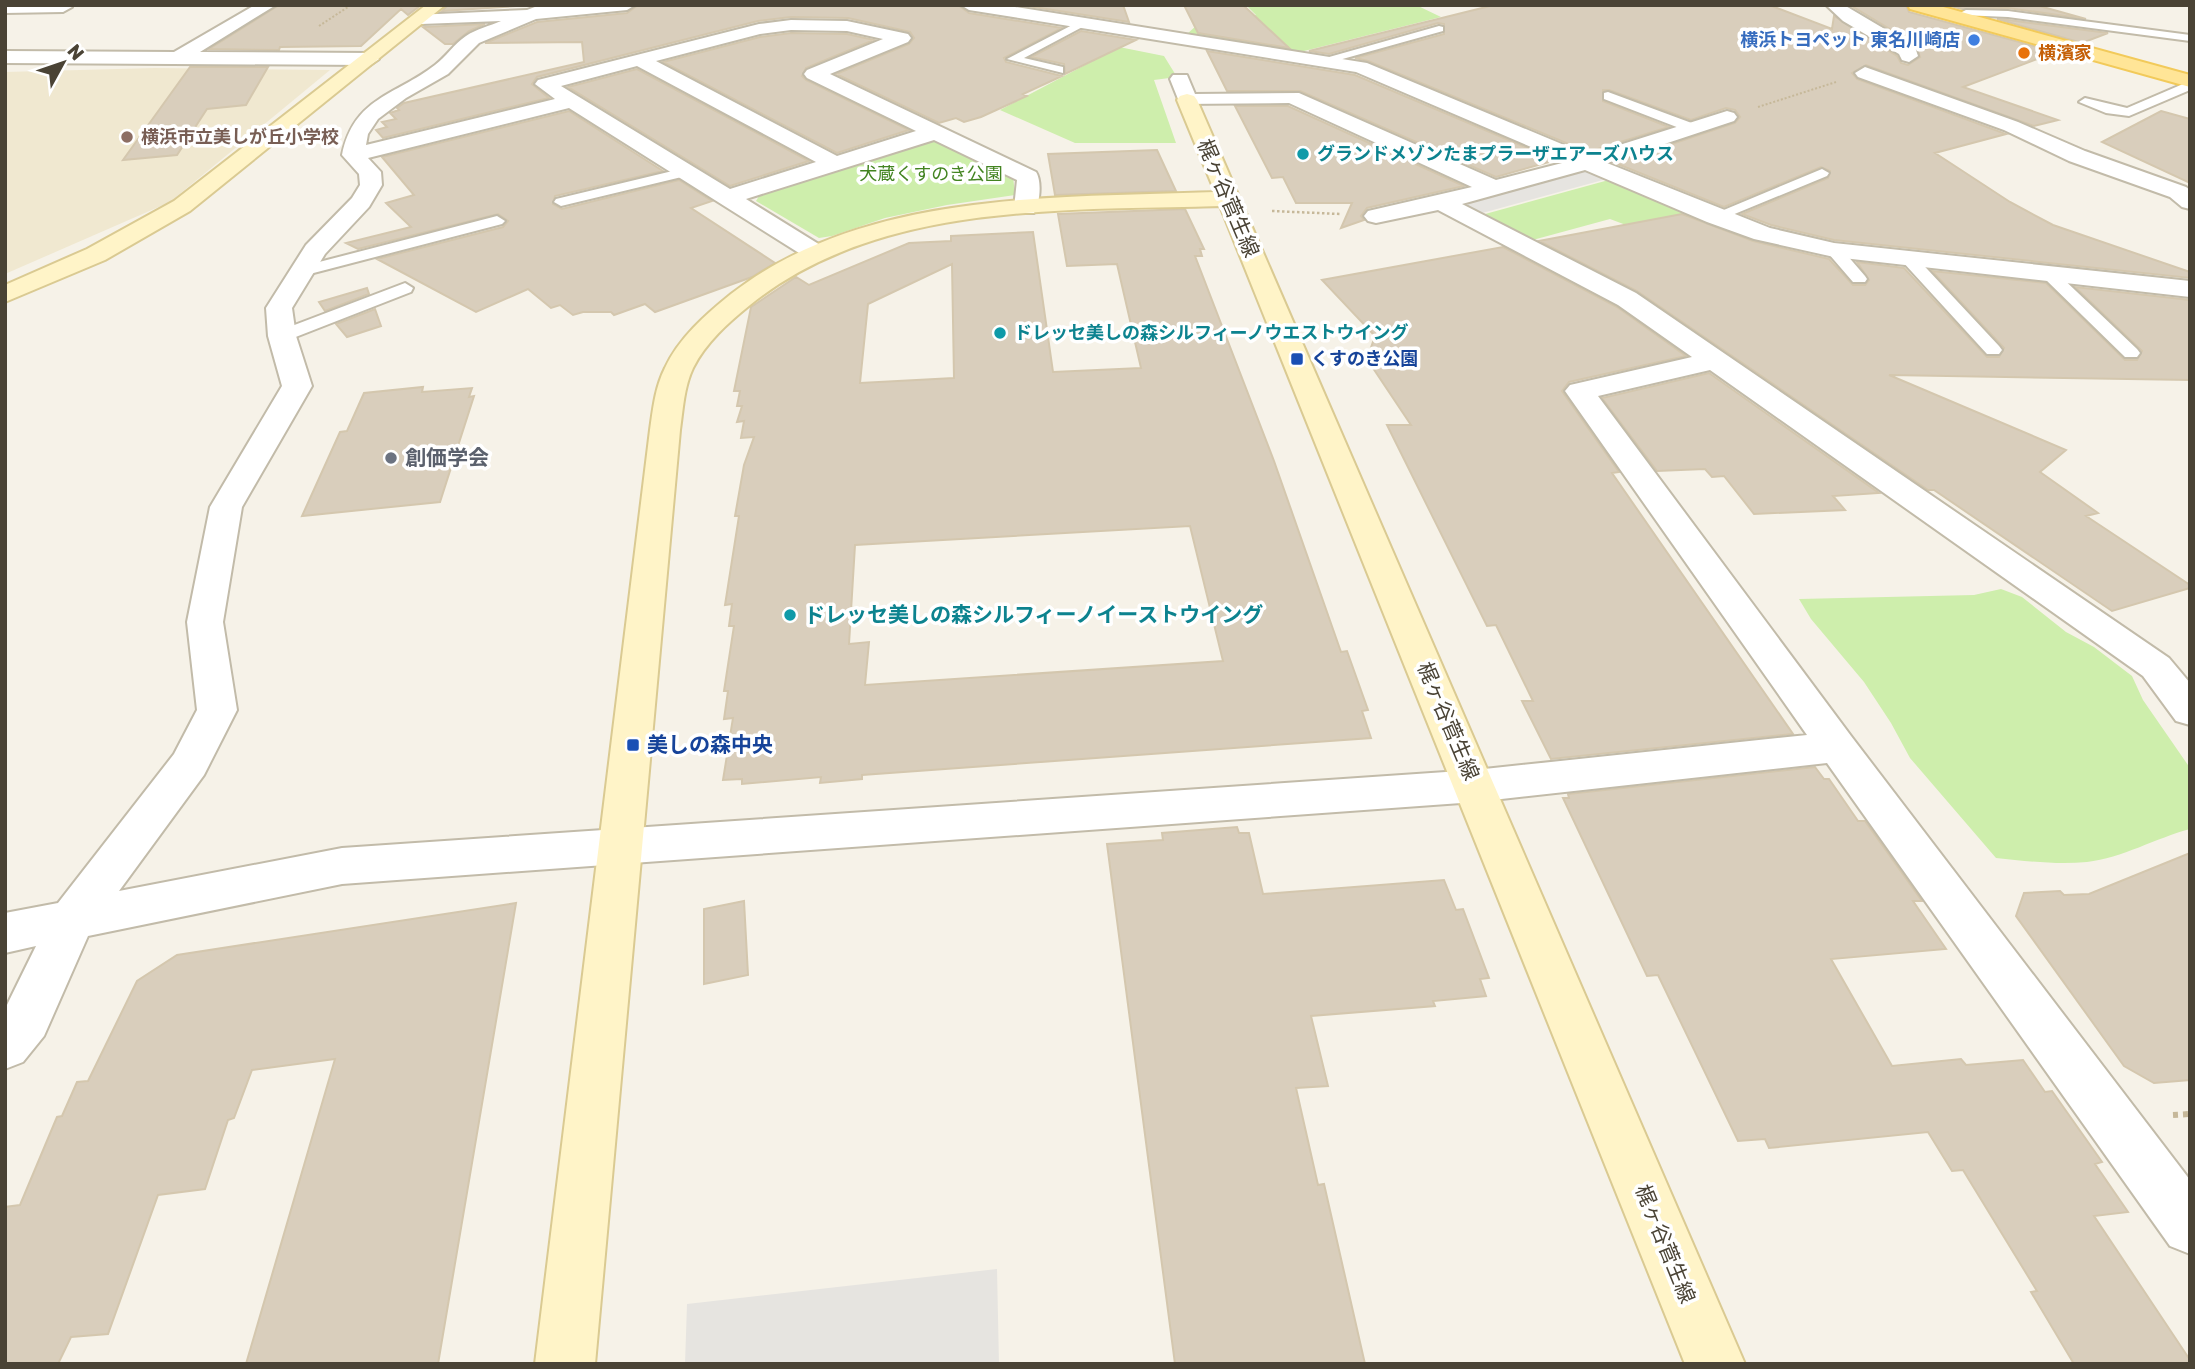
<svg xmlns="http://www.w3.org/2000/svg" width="2195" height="1369" font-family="Rubik,'Noto Sans JP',sans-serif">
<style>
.education{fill:#f0e8d0}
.green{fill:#ceeeac}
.parking{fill:#e6e4e0}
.building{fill:#d9cebc;stroke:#d4c7ae;stroke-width:2;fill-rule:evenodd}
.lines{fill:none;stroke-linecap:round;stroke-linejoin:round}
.lane-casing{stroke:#c2bba9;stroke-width:4}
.street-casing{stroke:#c2bba9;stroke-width:4}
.secondary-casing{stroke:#daca92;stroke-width:4}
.primary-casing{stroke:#f2ca5a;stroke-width:4}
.path-far2{stroke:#c6b899;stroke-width:2;stroke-dasharray:2 2;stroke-linecap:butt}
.path-far1{stroke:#c6b899;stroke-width:2.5;stroke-dasharray:2.5 2.5;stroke-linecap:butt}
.path{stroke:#c6b899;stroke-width:6;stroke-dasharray:5 5;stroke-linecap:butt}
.lane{fill:#fff;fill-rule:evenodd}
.street{fill:#fff;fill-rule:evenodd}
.secondary{fill:#fff4c8;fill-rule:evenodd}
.primary{fill:#ffe597;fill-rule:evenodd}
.shop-dot{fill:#3f7fe0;stroke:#fff;stroke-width:2.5}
.food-dot{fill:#e8710a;stroke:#fff;stroke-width:2.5}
.education-dot{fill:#8d6e63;stroke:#fff;stroke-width:2.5}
.culture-dot{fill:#0f9aa8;stroke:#fff;stroke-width:2.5}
.transit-dot{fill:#1a4fb4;stroke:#fff;stroke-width:2.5}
.worship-dot{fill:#6b7280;stroke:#fff;stroke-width:2.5}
.labels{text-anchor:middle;stroke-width:7;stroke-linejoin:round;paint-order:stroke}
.far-shop-label{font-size:18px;font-weight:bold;fill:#366cbe;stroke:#fff;text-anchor:end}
.far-food-label{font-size:18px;font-weight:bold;fill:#c56008;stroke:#fff;text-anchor:start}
.far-education-label{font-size:18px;font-weight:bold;fill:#785e54;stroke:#fff;text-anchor:start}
.far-culture-label{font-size:18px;font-weight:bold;fill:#0d838f;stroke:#fff;text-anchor:start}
.far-park-label{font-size:18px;fill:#438421;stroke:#fff}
.far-transit-label{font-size:18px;font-weight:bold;fill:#164399;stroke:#fff;text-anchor:start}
.street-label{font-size:21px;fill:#4a4335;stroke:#fff}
.worship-label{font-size:21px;font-weight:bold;fill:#5b616d;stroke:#fff;text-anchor:start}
.culture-label{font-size:21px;font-weight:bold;fill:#0d838f;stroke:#fff;text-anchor:start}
.transit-label{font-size:21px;font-weight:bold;fill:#164399;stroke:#fff;text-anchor:start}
</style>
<rect width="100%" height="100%" fill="#f6f2e8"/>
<path class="education" d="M 155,68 L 330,70 L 170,202 L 5,274 L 5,72 Z"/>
<path class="green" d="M 1246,5 L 1416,5 L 1441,17 L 1296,53 L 1186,35 L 1198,24 L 1256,15 Z
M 1119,47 L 1164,56 L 1177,77 L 1154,80 L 1176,143 L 1075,143 L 1000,110 Z
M 939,140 L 1013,176 L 1015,195 L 947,205 L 885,218 L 832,236 L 819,238 L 756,201 L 759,196 L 924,141 Z
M 1616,178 L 1690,211 L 1653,230 L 1626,225 L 1610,219 L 1529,241 L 1478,216 Z
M 2001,589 L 2022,597 L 2066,632 L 2094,647 L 2132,676 L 2143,700 L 2190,768 L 2190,829 C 2156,838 2122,858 2087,862 C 2057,865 2025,861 1996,858 L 1910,758 L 1891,723 L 1864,682 L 1811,619 L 1799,599 L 1974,595 Z"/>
<path class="parking" d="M 1594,169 L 1614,177 L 1475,215 L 1463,209 L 1465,204 Z
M 997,1269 L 999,1364 L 685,1364 L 687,1304 Z"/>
<path class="building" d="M 279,5 L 421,5 L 408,15 L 401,9 L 361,46 L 280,47 L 279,50 L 209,49 Z
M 448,5 L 532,5 L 442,11 Z
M 638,5 L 958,5 L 969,13 L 1062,28 L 1004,58 L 1006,62 L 1062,76 L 1023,94 L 1027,96 L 981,117 L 964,122 L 956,118 L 939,123 L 836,74 L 909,44 L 914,38 L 910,32 L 848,18 L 791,17 L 758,21 L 537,77 L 532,84 L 549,98 L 383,138 L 376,130 L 387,127 L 382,122 L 396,119 L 390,113 L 399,110 L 397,108 L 404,103 L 584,62 L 582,42 L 485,43 L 537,22 L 627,13 Z
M 1021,5 L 1123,5 L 1129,22 Z
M 1184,5 L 1243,5 L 1289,48 L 1198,33 Z
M 1494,5 L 1769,5 L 1832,29 L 1834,16 L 1897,56 L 1901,63 L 1908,65 L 1920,57 L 1916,45 L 1850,5 L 1906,5 L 1909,12 L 2056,52 L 1963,87 L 2058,120 L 2034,126 L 1866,65 L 1852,73 L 1857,79 L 2006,134 L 1935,153 L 2010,202 L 2053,225 L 2190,272 L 2190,278 L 1834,240 L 1771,225 L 1742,214 L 1828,178 L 1830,171 L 1821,167 L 1724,207 L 1615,163 L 1735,123 L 1740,117 L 1735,110 L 1726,108 L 1691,120 L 1609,90 L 1603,90 L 1603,101 L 1669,127 L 1588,152 L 1368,61 L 1355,58 L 1444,34 L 1444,24 L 1438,23 L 1329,54 L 1309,51 Z
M 1947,5 L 2036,5 L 2086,19 L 2008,8 L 1962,9 Z
M 1997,19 L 2008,20 L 2108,33 L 2082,43 Z
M 485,24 L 469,31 L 453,44 L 445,44 L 423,27 Z
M 1081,31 L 1136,40 L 1065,74 L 1064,64 L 1031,57 Z
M 791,33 L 847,34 L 874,40 L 806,68 L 802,76 L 806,80 L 909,130 L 837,153 L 663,62 L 760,37 Z
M 1207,51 L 1355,75 L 1556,160 L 1496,177 L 1300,91 L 1227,91 Z
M 190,67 L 268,67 L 246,105 L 207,109 L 177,155 L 123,160 Z
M 637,69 L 809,161 L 730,186 L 568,87 Z
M 1235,106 L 1288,106 L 1464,186 L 1367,208 L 1361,216 L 1364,220 L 1341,228 L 1352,203 L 1296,203 L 1283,177 L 1272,178 Z
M 569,111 L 663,171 L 555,196 L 553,204 L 562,209 L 679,180 L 712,201 L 691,208 L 775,263 L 752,277 L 655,312 L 645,304 L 614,315 L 611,312 L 583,312 L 573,315 L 560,305 L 551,308 L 528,289 L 476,312 L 377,259 L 503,227 L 508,221 L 498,214 L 358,249 L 346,243 L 411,227 L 386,203 L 414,195 L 382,157 Z
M 2161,111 L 2190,119 L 2190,183 L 2102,142 Z
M 1157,150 L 1176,191 L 1055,195 L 1048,154 Z
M 1185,209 L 1204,249 L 1200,249 L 1202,256 L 1195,256 L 1274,461 L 1341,652 L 1347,651 L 1368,710 L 1362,711 L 1371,738 L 862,775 L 862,779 L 820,783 L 821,777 L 742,784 L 742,779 L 723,780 L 733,718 L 724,719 L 728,691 L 724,691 L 734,626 L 729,626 L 732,604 L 725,605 L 739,516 L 735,516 L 744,465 L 754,437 L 741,438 L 744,421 L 737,422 L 742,406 L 737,406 L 740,391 L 734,391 L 751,307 L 796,277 L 809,285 L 909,243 L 951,241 L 951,236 L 1033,232 L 1053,372 L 1141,368 L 1117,264 L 1067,266 L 1058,214 ZM 952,264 L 954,378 L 860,383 L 868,304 ZM 1190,526 L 1223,661 L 865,685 L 869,642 L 849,644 L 855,545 Z
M 1682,214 L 1753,241 L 1829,259 L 1853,285 L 1865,285 L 1869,280 L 1857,262 L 1904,268 L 1987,357 L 1999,357 L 2004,348 L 1932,271 L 2046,283 L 2125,360 L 2137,360 L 2142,351 L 2075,287 L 2190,300 L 2190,380 L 1889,375 L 2066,450 L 2040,472 L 2098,513 L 2086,516 L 2190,585 L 2190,588 L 2112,611 L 1934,490 L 1928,490 L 1637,291 L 1539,241 Z
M 1503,247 L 1617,307 L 1686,356 L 1569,382 L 1562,391 L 1619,472 L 1612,473 L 1793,734 L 1551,759 L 1522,701 L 1533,701 L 1496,625 L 1487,626 L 1387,425 L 1411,425 L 1367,359 L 1375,336 L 1322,280 Z
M 367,288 L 369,294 L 325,311 L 319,302 Z
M 375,309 L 381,326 L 347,337 L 336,324 Z
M 1709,373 L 1879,493 L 1833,496 L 1845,510 L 1754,514 L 1724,476 L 1712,477 L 1705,469 L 1657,471 L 1602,398 Z
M 423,387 L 422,392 L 472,388 L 469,397 L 474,396 L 440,502 L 302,516 L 340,432 L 347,431 L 364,393 Z
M 1815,767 L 1824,779 L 1829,779 L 1858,821 L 1865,821 L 1922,901 L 1913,901 L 1946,949 L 1831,959 L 1892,1066 L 1961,1059 L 1966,1065 L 2023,1060 L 2045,1092 L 2052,1091 L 2102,1162 L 2095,1164 L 2128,1212 L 2094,1216 L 2190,1360 L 2190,1364 L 2074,1364 L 2031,1292 L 2037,1291 L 1963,1170 L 1952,1171 L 1928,1132 L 1769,1148 L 1765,1139 L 1738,1141 L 1658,975 L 1647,976 L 1563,798 L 1569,798 L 1568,794 Z
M 1237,827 L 1239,833 L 1249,833 L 1263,894 L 1444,880 L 1456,910 L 1463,909 L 1489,978 L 1480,979 L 1486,996 L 1433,1001 L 1435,1006 L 1311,1016 L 1328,1086 L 1296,1088 L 1318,1185 L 1324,1184 L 1365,1364 L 1175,1364 L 1107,844 L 1163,840 L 1162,833 Z
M 2190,853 L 2190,1080 L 2154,1083 L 2124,1066 L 2016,916 L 2024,893 L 2060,891 L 2064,895 L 2089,894 Z
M 744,901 L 748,975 L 704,984 L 704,909 Z
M 516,903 L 438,1364 L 246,1364 L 335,1059 L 252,1070 L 234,1118 L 228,1120 L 205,1189 L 158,1195 L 108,1334 L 71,1337 L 58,1364 L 5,1364 L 5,1207 L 20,1205 L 57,1117 L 62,1116 L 77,1082 L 88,1081 L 137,981 L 177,955 Z"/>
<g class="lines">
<g class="lane-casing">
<path id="lane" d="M 1966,10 L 2008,11 L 2190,35 L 2190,41 L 2008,17 L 1962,15 L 1960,13 Z
M 1078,22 L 1088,24 L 1024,58 L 1063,67 L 1063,73 L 1007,59 Z
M 1439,26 L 1443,27 L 1443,31 L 1321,65 L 1315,61 Z
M 2190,81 L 2190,90 L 2129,116 L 2106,113 L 2079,102 L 2085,98 L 2127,108 Z
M 1608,92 L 1697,125 L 1699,128 L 1692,132 L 1687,131 L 1604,99 L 1604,93 Z
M 685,168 L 692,172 L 690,175 L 561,206 L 554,202 L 556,199 Z
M 1822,169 L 1829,173 L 1827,176 L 1720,220 L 1715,222 L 1707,217 Z
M 497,216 L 505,221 L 502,224 L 302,276 L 294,271 L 296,268 Z
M 1834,245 L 1840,247 L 1865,276 L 1867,279 L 1865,282 L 1853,282 L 1828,253 L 1826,250 Z
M 1908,253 L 1914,255 L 1999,346 L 2002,350 L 1999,354 L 1987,354 L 1902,261 L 1900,258 Z
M 2050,270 L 2056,272 L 2137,349 L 2140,353 L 2137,357 L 2125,357 L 2044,278 L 2042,275 Z
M 405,283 L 413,288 L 411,292 L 288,340 L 276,340 L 273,336 L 276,332 Z"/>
</g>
<g class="street-casing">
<path id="street" d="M 5,5 L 70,5 L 72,7 L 63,12 L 5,13 Z
M 255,5 L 276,5 L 200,52 L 370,53 L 379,59 L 370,65 L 5,63 L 5,51 L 174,52 Z
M 540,5 L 635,5 L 627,10 L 536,19 L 479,43 L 448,74 L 406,98 L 378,119 L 368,134 L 366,145 L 555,99 L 535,84 L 538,80 L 759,24 L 791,20 L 847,21 L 908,34 L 911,38 L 908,42 L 830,74 L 1036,172 C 1042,181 1040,204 1034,213 L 1018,213 L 1014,208 L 1017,180 L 934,140 L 746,199 L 825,248 L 828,253 L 825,258 L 816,260 L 807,258 L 569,108 L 368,158 L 381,172 L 382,185 L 369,207 L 325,254 L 292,308 L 296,336 L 312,386 L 242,507 L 223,622 L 237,710 L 204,775 L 119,891 L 342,848 L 1475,770 L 1807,735 L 1565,391 L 1570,385 L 1692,357 L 1618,305 L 1438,210 L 1376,223 L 1368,221 L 1364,216 L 1368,211 L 1472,187 L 1289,103 L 1180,104 L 1170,79 L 1173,75 L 1187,75 L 1195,94 L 1299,93 L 1496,180 L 1566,162 L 1356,72 L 969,10 L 961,5 L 1003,5 L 1367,63 L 1588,155 L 1727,111 L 1734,113 L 1737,117 L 1734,121 L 1607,163 L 1770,228 L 1834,243 L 2190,281 L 2190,297 L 1834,257 L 1754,239 L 1707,222 L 1585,170 L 1462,204 L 1636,293 L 2169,658 L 2190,683 L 2190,725 L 2176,721 L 2143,676 L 1710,370 L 1598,396 L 1851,736 L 2190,1180 L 2190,1254 L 2170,1246 L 1827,763 L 1475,802 L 342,884 L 88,936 L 44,1036 L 23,1062 L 5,1069 L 5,1009 L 36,946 L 5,953 L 5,913 L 58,903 L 174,754 L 197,710 L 187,622 L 210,507 L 282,386 L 268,336 L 266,308 L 306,245 L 352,198 L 360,185 L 359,174 L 342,155 C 354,97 395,96 435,65 C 446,57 454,44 466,36 C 476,29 490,26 501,21 L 421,24 L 412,19 L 415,15 L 527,10 ZM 791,30 L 847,31 L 883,39 L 807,70 L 804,74 L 807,78 L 916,131 L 837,156 L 656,61 L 760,34 ZM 637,66 L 816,162 L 730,189 L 561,86 Z
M 1826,5 L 1844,5 L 1915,47 L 1918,56 L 1909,62 L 1902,60 L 1899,54 L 1843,21 Z
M 1865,67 L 2018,122 L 2085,151 L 2186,187 L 2190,190 L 2190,209 L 2182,207 L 2170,197 L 2069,161 L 2004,130 L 1858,77 L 1855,73 Z"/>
</g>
<g class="secondary-casing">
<path id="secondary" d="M 426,5 L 445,5 L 190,211 L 105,260 L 5,302 L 5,285 L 87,249 L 174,201 Z
M 1187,94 L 1194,96 L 1197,100 L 1745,1364 L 1685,1364 L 1220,206 C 1063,211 879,201 750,305 C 728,323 706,342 693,368 C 684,387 683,409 680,430 L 595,1364 L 535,1364 L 650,430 C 653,409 655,388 665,368 C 679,338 705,315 731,294 C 865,190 1054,198 1215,192 L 1177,100 L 1180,96 Z"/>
</g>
<g class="primary-casing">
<path id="primary" d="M 1908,5 L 1936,5 L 2190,75 L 2190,87 L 1910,9 Z"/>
</g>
<path class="path-far2" d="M 319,26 L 351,5
M 1758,107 L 1836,82"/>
<path class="path-far1" d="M 1272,211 L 1340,214"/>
<path class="path" d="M 2173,1115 L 2190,1114"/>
<use href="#lane" class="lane"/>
<use href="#street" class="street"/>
<use href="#secondary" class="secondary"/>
<use href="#primary" class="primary"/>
</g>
<circle class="shop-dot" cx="1974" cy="40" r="7"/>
<circle class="food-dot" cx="2024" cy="53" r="7"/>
<circle class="education-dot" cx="127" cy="137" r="7"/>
<g class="culture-dot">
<circle cx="1303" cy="154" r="7"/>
<circle cx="1000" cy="333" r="7"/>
<circle cx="790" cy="615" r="7"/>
</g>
<g class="transit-dot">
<rect x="1290" y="352" width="14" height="14" rx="3.5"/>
<rect x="626" y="738" width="14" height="14" rx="3.5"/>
</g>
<circle class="worship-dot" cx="391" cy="458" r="7"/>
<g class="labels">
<g class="far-shop-label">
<text x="1960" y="46">横浜トヨペット 東名川崎店</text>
</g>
<g class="far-food-label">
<text x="2038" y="59">横濱家</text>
</g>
<g class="far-education-label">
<text x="141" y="143">横浜市立美しが丘小学校</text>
</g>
<g class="far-culture-label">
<text x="1317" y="160">グランドメゾンたまプラーザエアーズハウス</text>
<text x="1014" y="339">ドレッセ美しの森シルフィーノウエストウイング</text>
</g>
<g class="far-park-label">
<text x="931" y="180">犬蔵くすのき公園</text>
</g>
<g class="far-transit-label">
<text x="1311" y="365">くすのき公園</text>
</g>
<g class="street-label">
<text transform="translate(1228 198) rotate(67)" y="7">梶ヶ谷菅生線</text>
<text transform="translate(1448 721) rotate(67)" y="7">梶ヶ谷菅生線</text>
<text transform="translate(1665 1244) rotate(68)" y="7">梶ヶ谷菅生線</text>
</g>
<g class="worship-label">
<text x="405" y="465">創価学会</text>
</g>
<g class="culture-label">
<text x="804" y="622">ドレッセ美しの森シルフィーノイーストウイング</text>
</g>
<g class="transit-label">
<text x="647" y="752">美しの森中央</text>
</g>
</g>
<rect width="2195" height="1369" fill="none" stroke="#4a4335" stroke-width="14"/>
<g transform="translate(63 63) rotate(50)" stroke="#ffffff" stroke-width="5" paint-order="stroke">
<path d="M0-5L12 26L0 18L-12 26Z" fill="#4a4335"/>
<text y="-10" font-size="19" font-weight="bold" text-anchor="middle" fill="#4a4335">N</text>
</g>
</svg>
